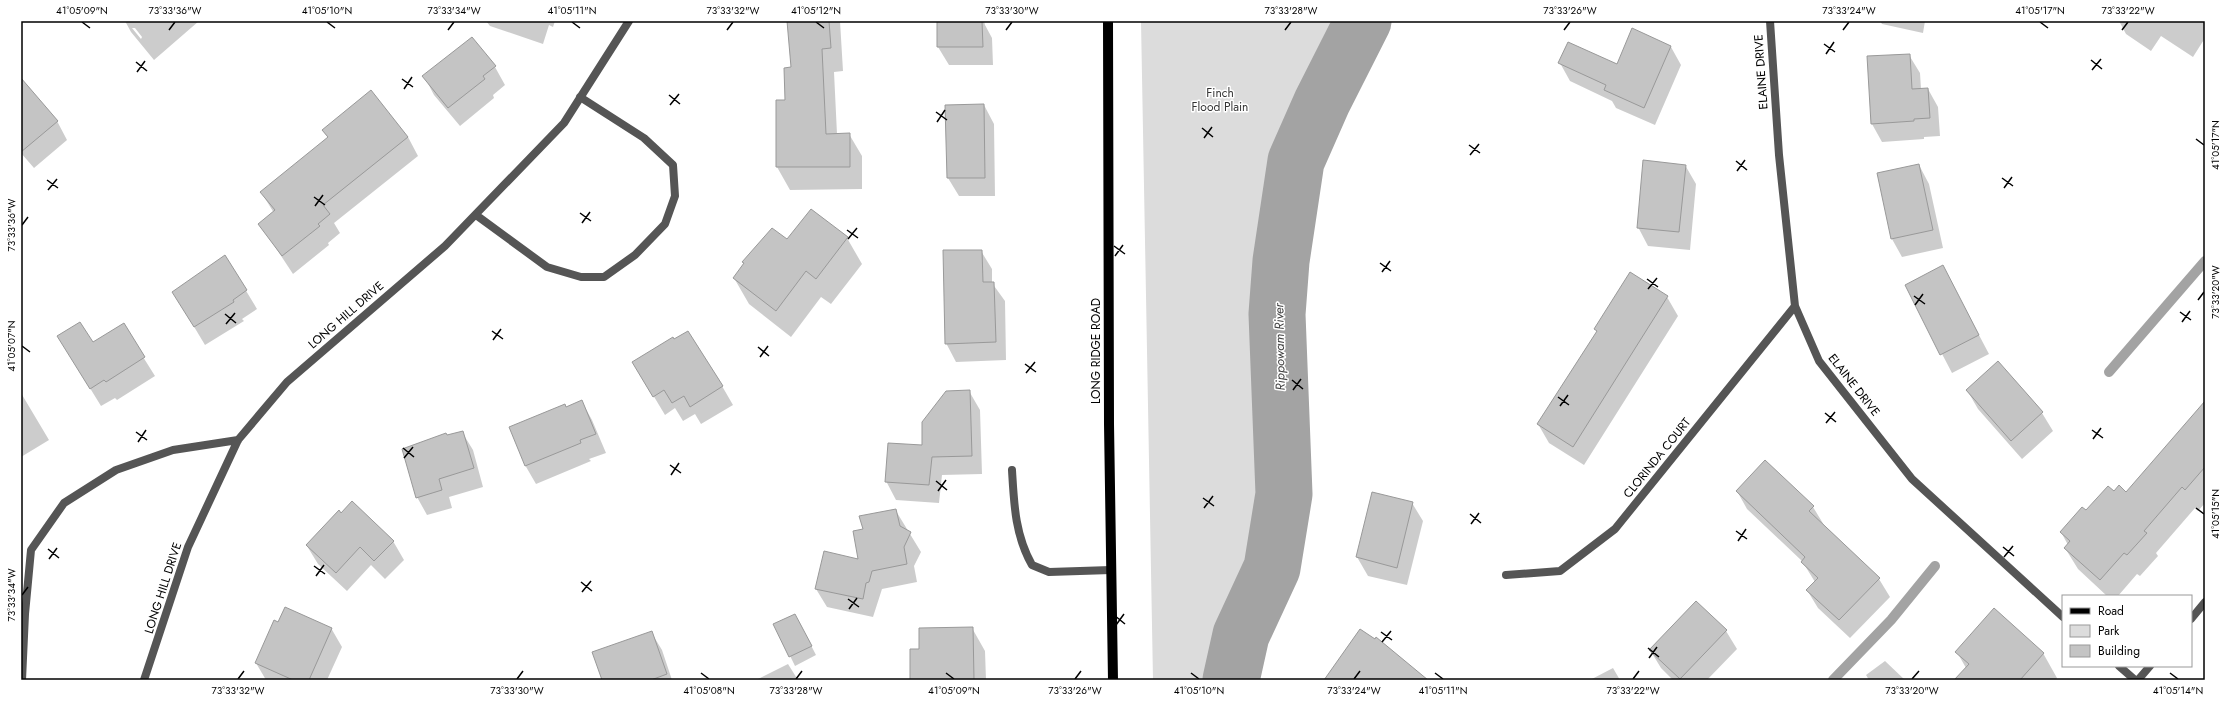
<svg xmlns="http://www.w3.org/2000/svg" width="2226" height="701" font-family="Jost,sans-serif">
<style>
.green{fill:#dcdcdc}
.shadow{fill:#0003;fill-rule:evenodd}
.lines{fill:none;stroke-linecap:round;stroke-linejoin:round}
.stream{stroke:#a3a3a3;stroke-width:10}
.river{stroke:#a3a3a3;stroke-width:57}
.building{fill:#c4c4c4;stroke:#999}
.service{stroke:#555;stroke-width:8}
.minor{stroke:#555;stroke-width:8}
.primary{stroke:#000;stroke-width:10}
.ticks{fill:none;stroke:#000;stroke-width:1.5}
.labels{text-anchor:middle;stroke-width:3;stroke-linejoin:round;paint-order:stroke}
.street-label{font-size:12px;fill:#000;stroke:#fff}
.park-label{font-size:12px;fill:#333;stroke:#fff}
.water-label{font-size:13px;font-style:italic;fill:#444;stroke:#fff}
.neatline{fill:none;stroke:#000;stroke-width:1.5}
.ticks-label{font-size:10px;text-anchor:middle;fill:#000}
</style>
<rect width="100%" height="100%" fill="#fff"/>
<path class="green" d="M 1141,21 L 1339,21 L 1298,114 L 1287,176 L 1298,461 L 1253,680 L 1153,680 Z"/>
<path class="shadow" d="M 125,21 L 199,21 L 154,60 L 131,32 ZM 132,28 L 135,28 L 142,37 L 141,39 Z
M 486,21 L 555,21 L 553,27 L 549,25 L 543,44 L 490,26 Z
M 786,21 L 840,21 L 843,71 L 834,72 L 837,134 L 849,134 L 862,156 L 862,189 L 790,190 L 777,167 L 777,101 L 786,101 L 792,68 L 789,26 Z
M 938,21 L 984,21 L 985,25 L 992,38 L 993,65 L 949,65 L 938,47 Z
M 1880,21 L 1925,21 L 1923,33 L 1882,24 Z
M 2119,21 L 2205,21 L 2205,38 L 2193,57 L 2161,36 L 2151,51 L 2126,34 Z
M 1633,30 L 1671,47 L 1681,65 L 1655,125 L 1616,108 L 1612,101 L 1570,81 L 1560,63 L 1617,65 Z
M 1909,55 L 1920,73 L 1921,89 L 1928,89 L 1938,107 L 1940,136 L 1924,137 L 1924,139 L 1882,142 L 1872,124 Z
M 495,67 L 505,85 L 493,95 L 494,98 L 460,126 L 434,95 L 424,76 Z
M 21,79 L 57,121 L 67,140 L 34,168 L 21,153 Z
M 984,105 L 994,124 L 995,196 L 959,196 L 948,178 Z
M 323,131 L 408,137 L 418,156 L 334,223 L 340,233 L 328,243 L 329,245 L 293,274 L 260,224 L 274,213 L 261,192 L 328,138 Z
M 1685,165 L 1696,184 L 1690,250 L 1648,246 L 1638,227 Z
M 1919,165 L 1929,184 L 1943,248 L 1902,257 L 1892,239 Z
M 847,238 L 862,264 L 831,304 L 821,297 L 791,337 L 749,304 L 734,278 L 745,264 L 744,262 L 788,240 Z
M 981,251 L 992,269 L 992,283 L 1005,301 L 1006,360 L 956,362 L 946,343 Z
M 225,256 L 257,309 L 242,319 L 244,321 L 205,345 L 184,310 Z
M 1943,267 L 1989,354 L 1952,373 L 1906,285 Z
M 1630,273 L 1667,297 L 1678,316 L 1584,465 L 1549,443 L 1538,424 L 1597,332 L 1595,329 Z
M 123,325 L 155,376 L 117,400 L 115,398 L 101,406 L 69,354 L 93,343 Z
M 1998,363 L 2042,413 L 2053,431 L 2022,459 L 1978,409 L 1967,390 Z
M 644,380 L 722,386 L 733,405 L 701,424 L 695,414 L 683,421 L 675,408 L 665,415 Z
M 969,391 L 980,410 L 982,474 L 942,475 L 939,503 L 896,500 L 886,481 L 923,446 Z
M 21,393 L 49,440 L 21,457 Z
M 582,402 L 592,420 L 606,453 L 589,459 L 591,461 L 536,484 L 525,465 L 566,408 Z
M 2205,402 L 2205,503 L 2198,511 L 2195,508 L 2156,553 L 2158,556 L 2140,576 L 2137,574 L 2118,596 L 2107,596 L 2078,569 L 2065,548 L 2068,545 L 2061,532 L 2114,492 L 2126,493 Z
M 462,432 L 473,450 L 483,487 L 449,497 L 452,508 L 427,515 L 417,497 L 447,436 Z
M 1737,491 L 1813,507 L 1824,525 L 1879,579 L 1890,597 L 1850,638 L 1818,608 L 1807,590 L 1815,582 L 1802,561 L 1747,509 Z
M 1412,503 L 1423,521 L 1407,585 L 1368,576 L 1357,557 Z
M 896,511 L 921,552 L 914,566 L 917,582 L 882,589 L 873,617 L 827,607 L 816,589 L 859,560 L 864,530 Z
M 393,541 L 404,560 L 385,579 L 371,565 L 347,591 L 318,564 L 307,546 Z
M 1696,602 L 1726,631 L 1737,649 L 1707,680 L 1673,680 L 1661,668 L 1650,650 Z
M 278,624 L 331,628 L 342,647 L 327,680 L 266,680 L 256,663 Z
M 800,624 L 816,655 L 795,666 L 775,625 Z
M 972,628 L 985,651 L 986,680 L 911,680 L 920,650 Z
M 651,632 L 662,650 L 672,680 L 603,680 Z
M 1957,652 L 2043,653 L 2057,678 L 2056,680 L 1956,680 L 1966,668 Z
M 1885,661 L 1905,680 L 1869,680 L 1866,675 Z
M 788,664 L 798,680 L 758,680 L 758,679 Z
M 1613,668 L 1620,680 L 1590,680 Z"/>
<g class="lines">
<path class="stream" d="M 2109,372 L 2205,261
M 1833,680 L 1891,620 L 1935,566"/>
<path class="river" d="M 1231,680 L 1241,635 L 1272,568 L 1284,494 L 1277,314 L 1281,261 L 1296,161 L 1322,102 L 1363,21"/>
</g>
<path class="building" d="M 787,21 L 829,21 L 831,48 L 822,49 L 826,134 L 850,133 L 850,167 L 776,167 L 776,100 L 785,100 L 784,68 L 791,67 Z
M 937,21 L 982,21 L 983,47 L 937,47 Z
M 1632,28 L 1671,46 L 1644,108 L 1604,90 L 1606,85 L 1558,63 L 1568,42 L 1617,64 Z
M 472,37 L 496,66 L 483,76 L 485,79 L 448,108 L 422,76 Z
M 1910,54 L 1912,89 L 1928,88 L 1930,118 L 1914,119 L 1914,121 L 1871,124 L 1867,56 Z
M 21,78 L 58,121 L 21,152 Z
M 371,90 L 408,137 L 323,205 L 330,214 L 318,224 L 320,226 L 282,256 L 258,224 L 275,210 L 260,192 L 328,137 L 322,130 Z
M 984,104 L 985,178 L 947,178 L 945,105 Z
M 1643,160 L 1686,165 L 1679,232 L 1637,228 Z
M 1919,164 L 1933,230 L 1891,239 L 1877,173 Z
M 811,209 L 848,237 L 816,279 L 806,271 L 776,311 L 733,278 L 744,263 L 742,262 L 772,228 L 787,239 Z
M 943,250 L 982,250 L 983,282 L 994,282 L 996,342 L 945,344 Z
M 225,255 L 247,290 L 233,300 L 234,302 L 194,327 L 172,292 Z
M 1943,265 L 1979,335 L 1940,355 L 1905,285 Z
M 1630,272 L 1668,296 L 1573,447 L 1537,424 L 1597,331 L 1594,329 Z
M 80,322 L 93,342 L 124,323 L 145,357 L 106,382 L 104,380 L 90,389 L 57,336 Z
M 688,331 L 723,386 L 690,407 L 684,396 L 672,403 L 664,390 L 653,397 L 632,362 L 673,337 L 674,339 Z
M 1998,361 L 2043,412 L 2011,441 L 1966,390 Z
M 970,390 L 972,456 L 932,457 L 929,485 L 885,482 L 888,443 L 922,445 L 922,422 L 946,391 Z
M 582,400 L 596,434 L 580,440 L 581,443 L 525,466 L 509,427 L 565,404 L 566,407 Z
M 2205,401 L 2205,467 L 2185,490 L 2182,487 L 2144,531 L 2147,533 L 2127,555 L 2124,553 L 2100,580 L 2064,548 L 2070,541 L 2060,532 L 2082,507 L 2086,510 L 2108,486 L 2114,491 L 2119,485 L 2126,492 Z
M 463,431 L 474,468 L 439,479 L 442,490 L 416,498 L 402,449 L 446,433 L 447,435 Z
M 1765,460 L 1814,506 L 1809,511 L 1880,578 L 1839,620 L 1806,590 L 1818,578 L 1801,562 L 1805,557 L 1736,491 Z
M 1372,492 L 1413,502 L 1397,568 L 1356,557 Z
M 352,501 L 394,541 L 374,561 L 360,547 L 336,573 L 306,545 L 339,510 L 341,513 Z
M 896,509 L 900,526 L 911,532 L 904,547 L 907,564 L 872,571 L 869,582 L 866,583 L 863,599 L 815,589 L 824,551 L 858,559 L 853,531 L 863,529 L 859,516 Z
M 1696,601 L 1727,630 L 1680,679 L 1649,650 Z
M 285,607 L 332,628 L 309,680 L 293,680 L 255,663 L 274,620 L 278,622 Z
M 1994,608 L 2044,653 L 2020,680 L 1954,680 L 1969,664 L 1955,652 Z
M 795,614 L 812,646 L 789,657 L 773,624 Z
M 973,627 L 974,680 L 910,680 L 910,649 L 919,649 L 919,628 Z
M 1360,629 L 1375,639 L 1376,637 L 1428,680 L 1324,680 Z
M 652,631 L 667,674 L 651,680 L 602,680 L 592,652 Z"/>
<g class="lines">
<path class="service" d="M 1012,470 C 1014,504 1015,535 1032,565 L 1049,572 L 1111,570"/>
<path class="minor" d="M 1770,21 L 1779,155 L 1795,306 L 1819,361 L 1912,479 L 2063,617
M 476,215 L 547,267 L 581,277 L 604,277 L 635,255 L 665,224 L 675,196 L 673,165 L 644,138 L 580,97
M 1506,575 L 1560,571 L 1615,529 L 1795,306
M 2191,619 L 2205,602
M 2119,666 L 2135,680
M 22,680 L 25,614 L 31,550 L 64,503 L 116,470 L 173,450 L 238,440
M 144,680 L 188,547 L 238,440 L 287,382 L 445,246 L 564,123 L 629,21
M 2138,680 L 2150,666"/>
<path class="primary" d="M 1108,21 L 1109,424 L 1113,680"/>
</g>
<path class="ticks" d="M 82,22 L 90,28M 327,22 L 335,28M 572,22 L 580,28M 816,22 L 824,28M 2040,22 L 2048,28M 169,30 L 175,22M 448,30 L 454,22M 727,30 L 733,22M 1006,30 L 1012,22M 1285,30 L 1291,22M 1564,30 L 1570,22M 1843,30 L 1849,22M 2122,30 L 2128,22M 1824,44 L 1835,52M 1826,54 L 1834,42M 2091,60 L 2102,69M 136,62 L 147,71M 2092,70 L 2101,59M 137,72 L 145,61M 402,79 L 413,87M 404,89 L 412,77M 669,95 L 680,104M 670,105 L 679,94M 936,112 L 947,120M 937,122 L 945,110M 1202,128 L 1213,137M 1204,138 L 1212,127M 2196,139 L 2204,145M 1469,145 L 1480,153M 1470,155 L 1479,144M 1736,161 L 1747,170M 1737,171 L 1745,160M 2002,178 L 2013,186M 47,180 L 58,188M 2004,188 L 2012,177M 48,190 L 57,179M 314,197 L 325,205M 315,206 L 323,195M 580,213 L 591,221M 582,223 L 590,212M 22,225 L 28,217M 847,230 L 858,238M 848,239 L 857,228M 1114,246 L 1125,254M 1115,256 L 1123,245M 1380,263 L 1391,271M 1382,272 L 1390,261M 1647,279 L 1658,287M 1648,289 L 1657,278M 1914,296 L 1925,304M 2198,300 L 2204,292M 1915,305 L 1923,294M 2180,312 L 2191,320M 225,314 L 236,323M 2182,322 L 2190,311M 226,324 L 235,313M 492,331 L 503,339M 493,340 L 501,329M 22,346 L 30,352M 758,347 L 769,356M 760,357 L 768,346M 1025,364 L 1036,372M 1026,373 L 1035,362M 1292,380 L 1303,389M 1293,390 L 1301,379M 1558,397 L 1569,405M 1560,406 L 1568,395M 1825,413 L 1836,422M 1826,423 L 1835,412M 2092,430 L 2103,438M 136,432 L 147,440M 2093,439 L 2101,428M 138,442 L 146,430M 403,448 L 414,457M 404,458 L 413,447M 670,465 L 681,473M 671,475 L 679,463M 936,481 L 947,490M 938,491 L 946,480M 1203,498 L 1214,506M 1204,508 L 1213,496M 2196,508 L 2204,514M 1470,514 L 1481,523M 1471,524 L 1479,513M 1736,531 L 1747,539M 1738,541 L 1746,529M 2003,547 L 2014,556M 48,549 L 59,558M 2004,557 L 2013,546M 49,559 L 57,548M 314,566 L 325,574M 316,576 L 324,565M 581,582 L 592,591M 582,592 L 591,581M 22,595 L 28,587M 848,599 L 859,607M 849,609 L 857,598M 1114,615 L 1125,624M 1116,625 L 1124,614M 1381,632 L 1392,640M 1382,642 L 1391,631M 1648,648 L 1659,657M 1649,658 L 1657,647M 701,673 L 709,679M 946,673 L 954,679M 1191,673 L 1199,679M 1435,673 L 1443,679M 2170,673 L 2178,679M 238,679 L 244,671M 517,679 L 523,671M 796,679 L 802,671M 1075,679 L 1081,671M 1354,679 L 1360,671M 1633,679 L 1639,671M 1912,679 L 1919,671"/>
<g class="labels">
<g class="street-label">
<text transform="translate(1761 72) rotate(-94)" y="4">ELAINE DRIVE</text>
<text transform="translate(346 315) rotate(-41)" y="4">LONG HILL DRIVE</text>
<text transform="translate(1096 351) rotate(-90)" y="4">LONG RIDGE ROAD</text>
<text transform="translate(1854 385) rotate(52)" y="4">ELAINE DRIVE</text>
<text transform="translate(1657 458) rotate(-51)" y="4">CLORINDA COURT</text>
<text transform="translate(163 588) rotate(-72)" y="4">LONG HILL DRIVE</text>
</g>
<g class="park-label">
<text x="1220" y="97">Finch<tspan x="1220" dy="14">Flood Plain</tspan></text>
</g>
<g class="water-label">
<text transform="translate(1279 347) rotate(-91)" y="5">Rippowam River</text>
</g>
</g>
<rect width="2226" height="701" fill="none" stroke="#ffffff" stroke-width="44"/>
<rect x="2062" y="595" width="130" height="72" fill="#ffffff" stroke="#999999"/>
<rect x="2070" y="608" width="20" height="6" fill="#000000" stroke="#999999"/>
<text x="2098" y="615" font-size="12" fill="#000000">Road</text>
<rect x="2070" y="625" width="20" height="12" fill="#dcdcdc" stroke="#999999"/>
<text x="2098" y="635" font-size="12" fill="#000000">Park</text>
<rect x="2070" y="645" width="20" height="12" fill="#c4c4c4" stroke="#999999"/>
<text x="2098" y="655" font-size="12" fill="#000000">Building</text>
<rect x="22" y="22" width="2182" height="657" class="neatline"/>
<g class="ticks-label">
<text x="82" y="14">41°05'09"N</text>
<text x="175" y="14">73°33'36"W</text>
<text x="327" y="14">41°05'10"N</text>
<text x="454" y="14">73°33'34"W</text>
<text x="572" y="14">41°05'11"N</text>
<text x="733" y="14">73°33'32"W</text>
<text x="816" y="14">41°05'12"N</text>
<text x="1012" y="14">73°33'30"W</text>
<text x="1291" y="14">73°33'28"W</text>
<text x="1570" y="14">73°33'26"W</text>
<text x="1849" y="14">73°33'24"W</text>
<text x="2040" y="14">41°05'17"N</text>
<text x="2128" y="14">73°33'22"W</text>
<text transform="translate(2215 145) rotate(-90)" y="4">41°05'17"N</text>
<text transform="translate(11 225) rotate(-90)" y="4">73°33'36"W</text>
<text transform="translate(2215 292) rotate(-90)" y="4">73°33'20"W</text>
<text transform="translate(11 346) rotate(-90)" y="4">41°05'07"N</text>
<text transform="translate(2215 514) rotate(-90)" y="4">41°05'15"N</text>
<text transform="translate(11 595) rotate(-90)" y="4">73°33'34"W</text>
<text x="238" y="694">73°33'32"W</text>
<text x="517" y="694">73°33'30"W</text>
<text x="709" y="694">41°05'08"N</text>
<text x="796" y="694">73°33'28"W</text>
<text x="954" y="694">41°05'09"N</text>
<text x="1075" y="694">73°33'26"W</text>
<text x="1199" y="694">41°05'10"N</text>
<text x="1354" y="694">73°33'24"W</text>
<text x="1443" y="694">41°05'11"N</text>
<text x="1633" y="694">73°33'22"W</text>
<text x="1912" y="694">73°33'20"W</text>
<text x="2178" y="694">41°05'14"N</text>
</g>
</svg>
